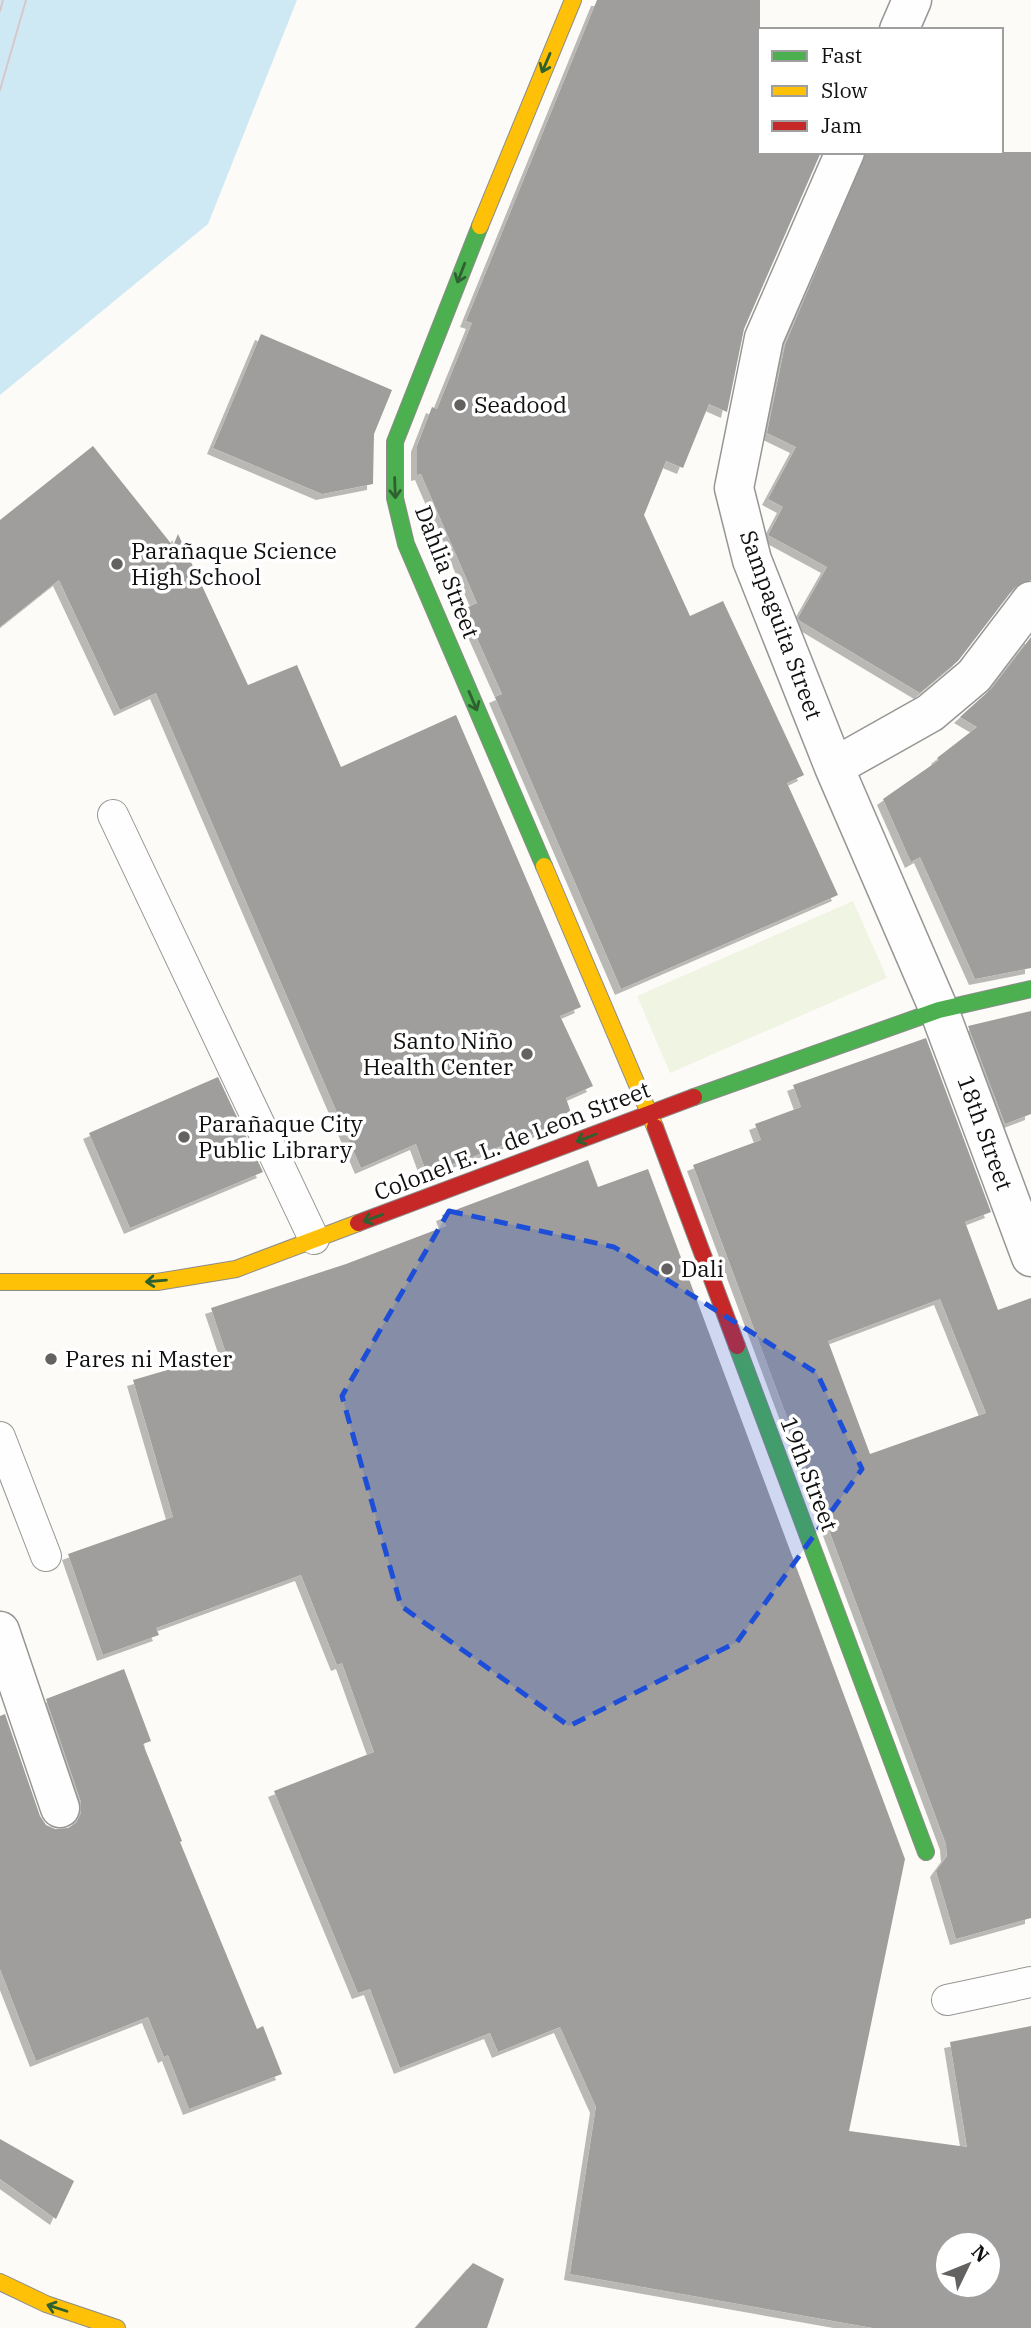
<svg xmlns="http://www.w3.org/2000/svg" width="1031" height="2328" font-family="'IBM Plex Serif',serif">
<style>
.pitch{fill:#f0f4e2}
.water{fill:#cfe9f4}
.building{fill:#a09e9c;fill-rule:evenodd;filter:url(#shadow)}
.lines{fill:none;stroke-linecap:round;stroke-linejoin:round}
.lane-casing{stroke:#969694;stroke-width:32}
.street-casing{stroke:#969694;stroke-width:41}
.fast-casing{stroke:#8d8c8b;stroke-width:18}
.slow-casing{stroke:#8d8c8b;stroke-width:18}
.jam-casing{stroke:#8d8c8b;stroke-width:18}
.lane{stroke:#fffefe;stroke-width:30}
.street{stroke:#fffefe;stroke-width:38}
.fast{stroke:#4caf50;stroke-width:16}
.slow{stroke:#ffc107;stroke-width:16}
.jam{stroke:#c62828;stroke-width:16}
.tram{stroke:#d7c7c8;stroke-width:2}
.oneway{stroke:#2e6030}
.marked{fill:#1d4ed8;fill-opacity:0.2;stroke:#1d4ed8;stroke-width:5;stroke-dasharray:14 9;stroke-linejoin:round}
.poi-dot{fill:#636261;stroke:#fff;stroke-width:2.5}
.labels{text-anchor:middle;stroke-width:7;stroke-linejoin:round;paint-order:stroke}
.poi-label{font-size:23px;fill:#101010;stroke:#fff;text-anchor:start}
.street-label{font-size:23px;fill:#101010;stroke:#fff}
</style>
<defs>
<filter id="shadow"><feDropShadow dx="-6" dy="6" stdDeviation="0" flood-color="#0004"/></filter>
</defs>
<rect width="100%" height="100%" fill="#fcfbf7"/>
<path class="pitch" d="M 853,901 L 887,978 L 670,1073 L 637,996 Z"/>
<path class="water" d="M 0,0 L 297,0 L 208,224 L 0,395 Z"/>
<path class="building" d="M 597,0 L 760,0 L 760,152 L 821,152 L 744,329 L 727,412 L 709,404 L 683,468 L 666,461 L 644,515 L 690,616 L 723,601 L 804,775 L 787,783 L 838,895 L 621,989 L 495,697 L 502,694 L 464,609 L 477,603 L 421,474 L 417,475 L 417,446 L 432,407 L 437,409 L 472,323 L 466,321 Z
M 866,152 L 1031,152 L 1031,580 L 1014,588 L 958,661 L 920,693 L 800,621 L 798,618 L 827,567 L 768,535 L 783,507 L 768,499 L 796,447 L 767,433 L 785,345 Z
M 261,334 L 392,390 L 374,434 L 373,484 L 322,494 L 213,448 Z
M 93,446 L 173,546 L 178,534 L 248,685 L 297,665 L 341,767 L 456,715 L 581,1007 L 560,1016 L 593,1086 L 566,1098 L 573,1119 L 427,1174 L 416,1144 L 361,1168 L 156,693 L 120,710 L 59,580 L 0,627 L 0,520 Z
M 1031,637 L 1031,968 L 975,979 L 920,857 L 911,862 L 883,799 L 939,760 L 937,758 L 977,727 L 960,717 L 991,689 Z
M 1031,1011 L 1031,1114 L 1005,1124 L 968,1026 Z
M 926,1038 L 991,1212 L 965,1222 L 998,1310 L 1031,1298 L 1031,1918 L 956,1939 L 936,1871 L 947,1856 L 946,1844 L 693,1165 L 761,1140 L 755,1124 L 801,1107 L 793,1085 ZM 940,1299 L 986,1413 L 870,1454 L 828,1341 Z
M 218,1077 L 263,1172 L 130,1228 L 89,1133 Z
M 588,1160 L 598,1187 L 648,1169 L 905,1859 L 849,2131 L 967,2147 L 950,2042 L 1031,2026 L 1031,2328 L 873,2328 L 570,2274 L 596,2107 L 560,2027 L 498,2052 L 490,2033 L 400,2068 L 370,1989 L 358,1993 L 274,1791 L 374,1752 L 342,1663 L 337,1665 L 301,1575 L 156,1628 L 159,1635 L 103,1655 L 68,1554 L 173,1517 L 133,1380 L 226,1353 L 211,1308 L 346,1264 L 446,1226 L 442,1215 ZM 947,2244 L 989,2244 L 989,2286 L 947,2286 Z
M 124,1669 L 151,1741 L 143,1744 L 182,1841 L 180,1842 L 257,2029 L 263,2026 L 282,2074 L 189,2109 L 168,2055 L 164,2057 L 148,2017 L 36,2061 L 0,1969 L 0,1716 L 5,1714 L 40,1816 L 46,1825 L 55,1829 L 68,1828 L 76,1823 L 81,1813 L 81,1802 L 46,1699 Z
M 0,2139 L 74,2181 L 56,2219 L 0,2179 Z
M 473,2263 L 504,2279 L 487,2328 L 415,2328 Z"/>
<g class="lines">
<g class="lane-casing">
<path id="lane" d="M 113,815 L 314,1239
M 0,1437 L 46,1556
M 947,2000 L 1031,1982"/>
</g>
<g class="street-casing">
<path id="street" d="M 899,30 L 912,0
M 845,152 L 764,338 L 734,488 L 752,560 L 834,767 L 939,1010 L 1031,1257
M 834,767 L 930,713 L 974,676 L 1031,601
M 0,1631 L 60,1808"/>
</g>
<g class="fast-casing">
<path id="fast" d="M 480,226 L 395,442 L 395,498 L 406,544 L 544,866
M 694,1097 L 939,1010 L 1031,989
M 737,1346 L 926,1852"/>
</g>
<g class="slow-casing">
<path id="slow" d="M 480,226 L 573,0
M 544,866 L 655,1127
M 0,1282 L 157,1282 L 236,1269 L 358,1223
M 0,2282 L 46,2304 L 117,2328"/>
</g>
<g class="jam-casing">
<path id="jam" d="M 655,1127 L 737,1346
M 358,1223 L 694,1097"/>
</g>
<use href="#lane" class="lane"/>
<use href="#street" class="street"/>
<use href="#fast" class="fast"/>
<use href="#slow" class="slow"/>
<use href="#jam" class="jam"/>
<path class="tram" d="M 0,11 L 3,0
M 0,90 L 26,0"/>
</g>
<defs><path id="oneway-shaft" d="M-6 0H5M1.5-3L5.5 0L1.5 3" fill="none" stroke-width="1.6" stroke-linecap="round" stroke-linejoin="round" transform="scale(1.75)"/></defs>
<g class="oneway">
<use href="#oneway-shaft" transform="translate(546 63) rotate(113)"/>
<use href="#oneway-shaft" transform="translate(461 273) rotate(111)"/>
<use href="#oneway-shaft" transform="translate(395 488) rotate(88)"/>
<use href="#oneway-shaft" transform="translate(473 701) rotate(67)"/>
<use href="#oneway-shaft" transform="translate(586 1138) rotate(159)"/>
<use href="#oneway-shaft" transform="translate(373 1218) rotate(160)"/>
<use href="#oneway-shaft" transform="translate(156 1281) rotate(175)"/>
<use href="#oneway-shaft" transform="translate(57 2308) rotate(-162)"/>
</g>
<path class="marked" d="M 449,1211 L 614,1247 L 817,1373 L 862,1469 L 737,1642 L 569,1726 L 401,1606 L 342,1396 Z"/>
<g class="poi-dot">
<circle cx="460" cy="405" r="7"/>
<circle cx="117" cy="564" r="7"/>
<circle cx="527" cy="1054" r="7"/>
<circle cx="184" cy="1137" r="7"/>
<circle cx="667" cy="1269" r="7"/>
<circle cx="51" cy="1359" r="7"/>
</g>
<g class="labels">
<g class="poi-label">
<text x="474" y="413">Seadood</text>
<text x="131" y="559">Parañaque Science<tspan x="131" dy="26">High School</tspan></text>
<text x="513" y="1049" text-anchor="end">Santo Niño<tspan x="513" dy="26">Health Center</tspan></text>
<text x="198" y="1132">Parañaque City<tspan x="198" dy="26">Public Library</tspan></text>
<text x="681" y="1277">Dali</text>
<text x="65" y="1367">Pares ni Master</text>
</g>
<g class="street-label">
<text transform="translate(447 572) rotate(69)" y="8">Dahlia Street</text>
<text transform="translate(781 625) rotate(70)" y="8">Sampaguita Street</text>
<text transform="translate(985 1133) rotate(70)" y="8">18th Street</text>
<text transform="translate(512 1141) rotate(-21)" y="8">Colonel E. L. de Leon Street</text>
<text transform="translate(809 1474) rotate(69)" y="8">19th Street</text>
</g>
</g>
<rect x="758" y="28" width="245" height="126" fill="#ffffff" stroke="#9f9f9f" stroke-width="2"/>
<rect x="772" y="51" width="35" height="10" fill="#4caf50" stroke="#9f9f9f" stroke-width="2"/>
<text x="821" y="63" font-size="21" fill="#101010">Fast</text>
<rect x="772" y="86" width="35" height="10" fill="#ffc107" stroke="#9f9f9f" stroke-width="2"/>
<text x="821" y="98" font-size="21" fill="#101010">Slow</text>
<rect x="772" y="121" width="35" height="10" fill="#c62828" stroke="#9f9f9f" stroke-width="2"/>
<text x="821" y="133" font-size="21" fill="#101010">Jam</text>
<g transform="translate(968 2265) rotate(47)"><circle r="33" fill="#ffffff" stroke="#9f9f9f" stroke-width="2"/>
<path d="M0-5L12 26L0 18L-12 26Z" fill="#636261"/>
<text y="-10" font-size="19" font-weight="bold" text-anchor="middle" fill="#101010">N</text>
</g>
</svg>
